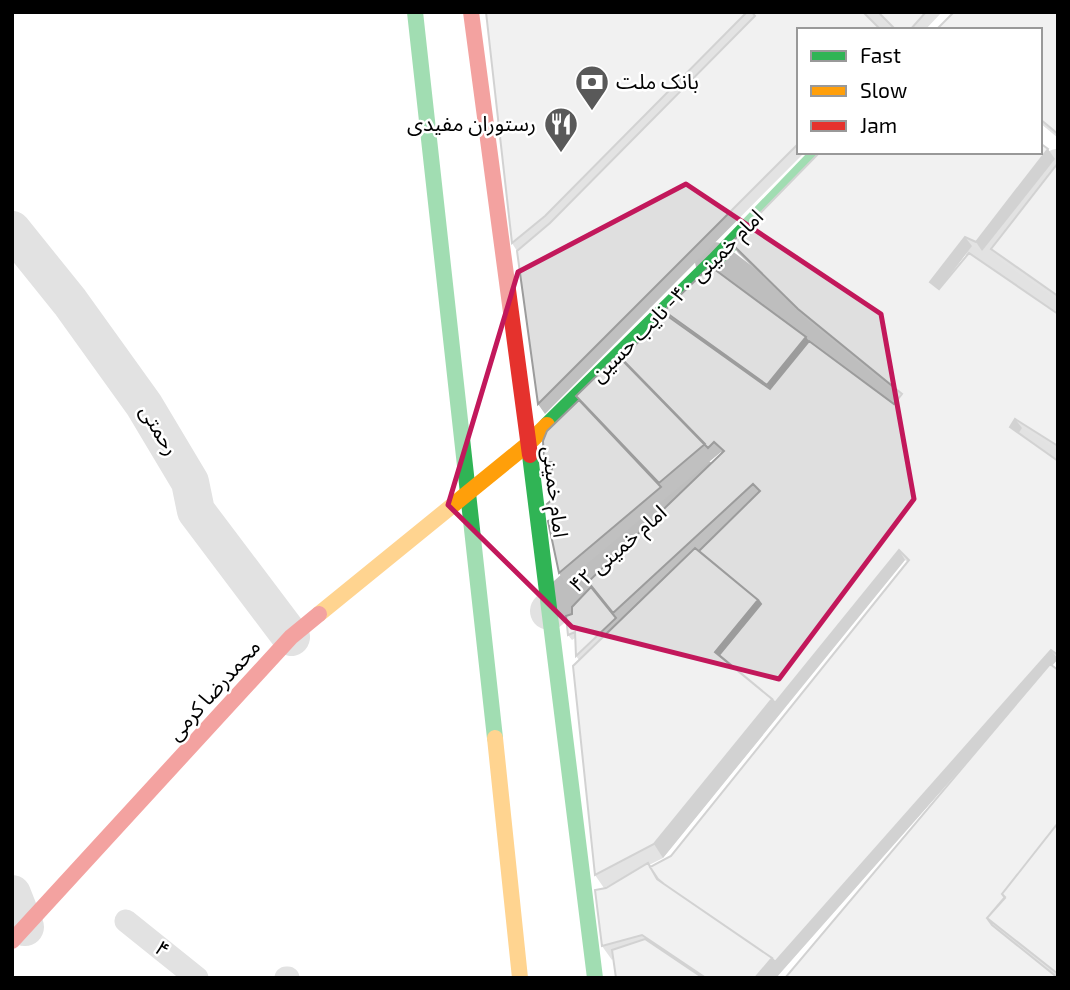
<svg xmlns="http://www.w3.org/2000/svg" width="1070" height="990" font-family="'Exo 2','Noto Sans Arabic',sans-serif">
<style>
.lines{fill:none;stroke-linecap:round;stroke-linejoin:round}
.lane{stroke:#bebebe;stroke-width:23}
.street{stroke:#bebebe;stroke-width:38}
.fast{stroke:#30b455;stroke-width:16}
.slow{stroke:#ff9f0a;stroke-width:16}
.jam{stroke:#e5322d;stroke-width:16}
.wall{fill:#c0c0c0;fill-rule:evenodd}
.shaded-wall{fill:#9c9c9c}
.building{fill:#dfdfdf;stroke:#9c9c9c;stroke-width:2}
.marked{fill:none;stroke:#c2185b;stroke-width:5;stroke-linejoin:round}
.labels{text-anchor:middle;stroke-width:5;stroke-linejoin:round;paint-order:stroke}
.poi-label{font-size:21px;fill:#000;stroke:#fff;text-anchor:start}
.street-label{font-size:21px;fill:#000;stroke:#fff}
</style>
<rect width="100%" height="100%" fill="#fff"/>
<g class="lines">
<path class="lane" d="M 126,921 L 197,978
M 286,978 L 288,978"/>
<path class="street" d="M 867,12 L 885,30
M 1058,168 L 984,260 L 1058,311
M 12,230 L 70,302 L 144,405 L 190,482 L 196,511 L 291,637
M 714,261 L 899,402
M 1021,437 L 1058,461
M 549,611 L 699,477
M 12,894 L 25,927"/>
<path class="fast" d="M 415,12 L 495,738
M 547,425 L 714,261 L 819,152
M 530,455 L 595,978"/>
<path class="slow" d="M 319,614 L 528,444 L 547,425
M 495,738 L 520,978"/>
<path class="jam" d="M 471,12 L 530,455
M 12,941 L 291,637 L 319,614"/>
</g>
<path class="wall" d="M 486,12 L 863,12 L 799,30 L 799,152 L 805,152 L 545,414 L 538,404 L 517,251 L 512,243 Z
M 875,12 L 942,12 L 925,30 L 893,30 Z
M 1058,12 L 1058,138 L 1040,123 L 1040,30 Z
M 1055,159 L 982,251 L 972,246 L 939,289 L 1058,314 L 1058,451 L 1022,428 L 1018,433 L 1058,461 L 1058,659 L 1052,666 L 1058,670 L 1058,978 L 785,978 L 981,746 L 776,978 L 616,978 L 613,959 L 612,960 L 602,946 L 606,888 L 616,882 L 604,888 L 595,875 L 579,660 L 576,656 L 575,638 L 572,640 L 568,635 L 572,614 L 722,453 L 721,452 L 565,582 L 559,573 L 557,517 L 547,504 L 555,497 L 554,492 L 546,480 L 552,475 L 552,471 L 550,471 L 544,462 L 579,400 L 576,396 L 621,359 L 666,315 L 664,311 L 806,337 L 809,341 L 894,404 L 900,396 L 805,318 L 738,253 L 731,243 ZM 905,560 L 908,562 L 671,856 L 650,867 L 649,865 L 663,858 Z
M 1058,163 L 1058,301 L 997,258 L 991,249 Z"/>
<path class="shaded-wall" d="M 1048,149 L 1055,159 L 982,251 L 976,242 Z
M 965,237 L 972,246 L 937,292 L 930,282 Z
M 806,337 L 815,350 L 776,398 L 767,385 Z
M 1015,419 L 1022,428 L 1016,437 L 1010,427 Z
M 899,550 L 905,560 L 663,858 L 654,844 L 772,699 Z
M 758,600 L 768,613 L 726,663 L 715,652 Z
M 1051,650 L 1058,659 L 782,971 L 775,962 Z
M 772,958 L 782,971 L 776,978 L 755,978 Z"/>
<path class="building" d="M 486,12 L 747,12 L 545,216 L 512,243 Z
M 752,12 L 863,12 L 881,30 L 799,30 L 799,143 L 538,404 L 517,251 L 550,223 L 755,16 Z
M 878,12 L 926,12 L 910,30 L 896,30 Z
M 954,12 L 1058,12 L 1058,134 L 1040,119 L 1040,30 L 936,30 Z
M 1040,143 L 1048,149 L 976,242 L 965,237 L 930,282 L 939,289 L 969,253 L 1058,314 L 1058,446 L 1015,419 L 1010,427 L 1058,461 L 1058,655 L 1051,650 L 775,962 L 772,958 L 664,884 L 658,879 L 650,867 L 671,856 L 909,560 L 899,550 L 775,703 L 772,699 L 719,655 L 761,604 L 758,600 L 699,551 L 760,491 L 753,484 L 613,613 L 588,582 L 724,451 L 714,442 L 708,448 L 621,359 L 666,315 L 770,389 L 809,341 L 894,404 L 902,394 L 798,309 L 731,243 L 820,152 L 1040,152 Z
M 1058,163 L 1058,296 L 991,249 Z
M 710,266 L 806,337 L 767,385 L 664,311 Z
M 618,355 L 705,444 L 659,483 L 576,396 Z
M 579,400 L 661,487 L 559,573 L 548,521 L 559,516 L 547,504 L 555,497 L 554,491 L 546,480 L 552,475 L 552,462 L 544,462 L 543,441 L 547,431 Z
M 695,548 L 758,600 L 715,652 L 772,699 L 654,844 L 595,875 L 573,666 Z
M 591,587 L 616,618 L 576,656 L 575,632 L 568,635 L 566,616 L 572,614 L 572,607 Z
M 1050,664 L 1058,670 L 1058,823 L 1002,894 L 1005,898 L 987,918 L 992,925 L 1058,978 L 785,978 Z
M 1058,823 L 1058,974 L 987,918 L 1005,897 L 1002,894 Z
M 648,863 L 657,879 L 664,884 L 772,958 L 755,978 L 706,978 L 642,935 L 602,946 L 595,890 L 606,888 Z
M 645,939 L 703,978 L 616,978 L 612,950 Z"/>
<path d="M0 0H1070V990H0ZM 686,184 L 881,314 L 914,499 L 779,679 L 572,627 L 448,505 L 518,272 Z" fill="#fff" fill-opacity=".55" fill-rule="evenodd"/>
<path class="marked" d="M 686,184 L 881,314 L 914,499 L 779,679 L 572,627 L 448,505 L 518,272 Z"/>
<defs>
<g id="bank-pin" transform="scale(1.75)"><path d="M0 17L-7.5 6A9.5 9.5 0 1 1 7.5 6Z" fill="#595959" stroke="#fff"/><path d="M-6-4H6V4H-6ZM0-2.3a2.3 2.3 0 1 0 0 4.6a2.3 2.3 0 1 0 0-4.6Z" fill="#fff"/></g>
<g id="restaurant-pin" transform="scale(1.75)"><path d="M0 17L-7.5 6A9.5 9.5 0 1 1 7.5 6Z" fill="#595959" stroke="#fff"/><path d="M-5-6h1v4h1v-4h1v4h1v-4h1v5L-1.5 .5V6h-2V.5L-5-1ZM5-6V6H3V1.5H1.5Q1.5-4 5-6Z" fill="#fff"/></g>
</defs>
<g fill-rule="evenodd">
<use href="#bank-pin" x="592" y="82"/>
<use href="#restaurant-pin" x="561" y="124"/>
</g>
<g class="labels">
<g class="poi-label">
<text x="616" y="89">بانک ملت</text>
<text x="536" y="131" text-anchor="end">رستوران مفیدی</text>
</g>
<g class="street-label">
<text transform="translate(677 296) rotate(-45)" y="7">امام خمینی ۴۰- نایب حسین</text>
<text transform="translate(159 430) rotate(59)" y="7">رحمتی</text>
<text transform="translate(555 492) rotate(83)" y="7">امام خمینی</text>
<text transform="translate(618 549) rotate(-41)" y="7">امام خمینی ۴۲</text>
<text transform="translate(214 690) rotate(-48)" y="7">محمدرضا کرمی</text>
<text transform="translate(162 949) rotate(39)" y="7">۴</text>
</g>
</g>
<rect width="1070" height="990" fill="none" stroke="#000000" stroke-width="28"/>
<rect x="797" y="28" width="245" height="126" fill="#ffffff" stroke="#999999" stroke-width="2"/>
<rect x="811" y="51" width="35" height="10" fill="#30b455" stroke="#999999" stroke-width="2"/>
<text x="860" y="63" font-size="21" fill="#000000">Fast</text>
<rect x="811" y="86" width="35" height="10" fill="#ff9f0a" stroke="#999999" stroke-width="2"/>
<text x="860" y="98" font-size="21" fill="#000000">Slow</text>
<rect x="811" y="121" width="35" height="10" fill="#e5322d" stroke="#999999" stroke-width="2"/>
<text x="860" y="133" font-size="21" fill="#000000">Jam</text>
</svg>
